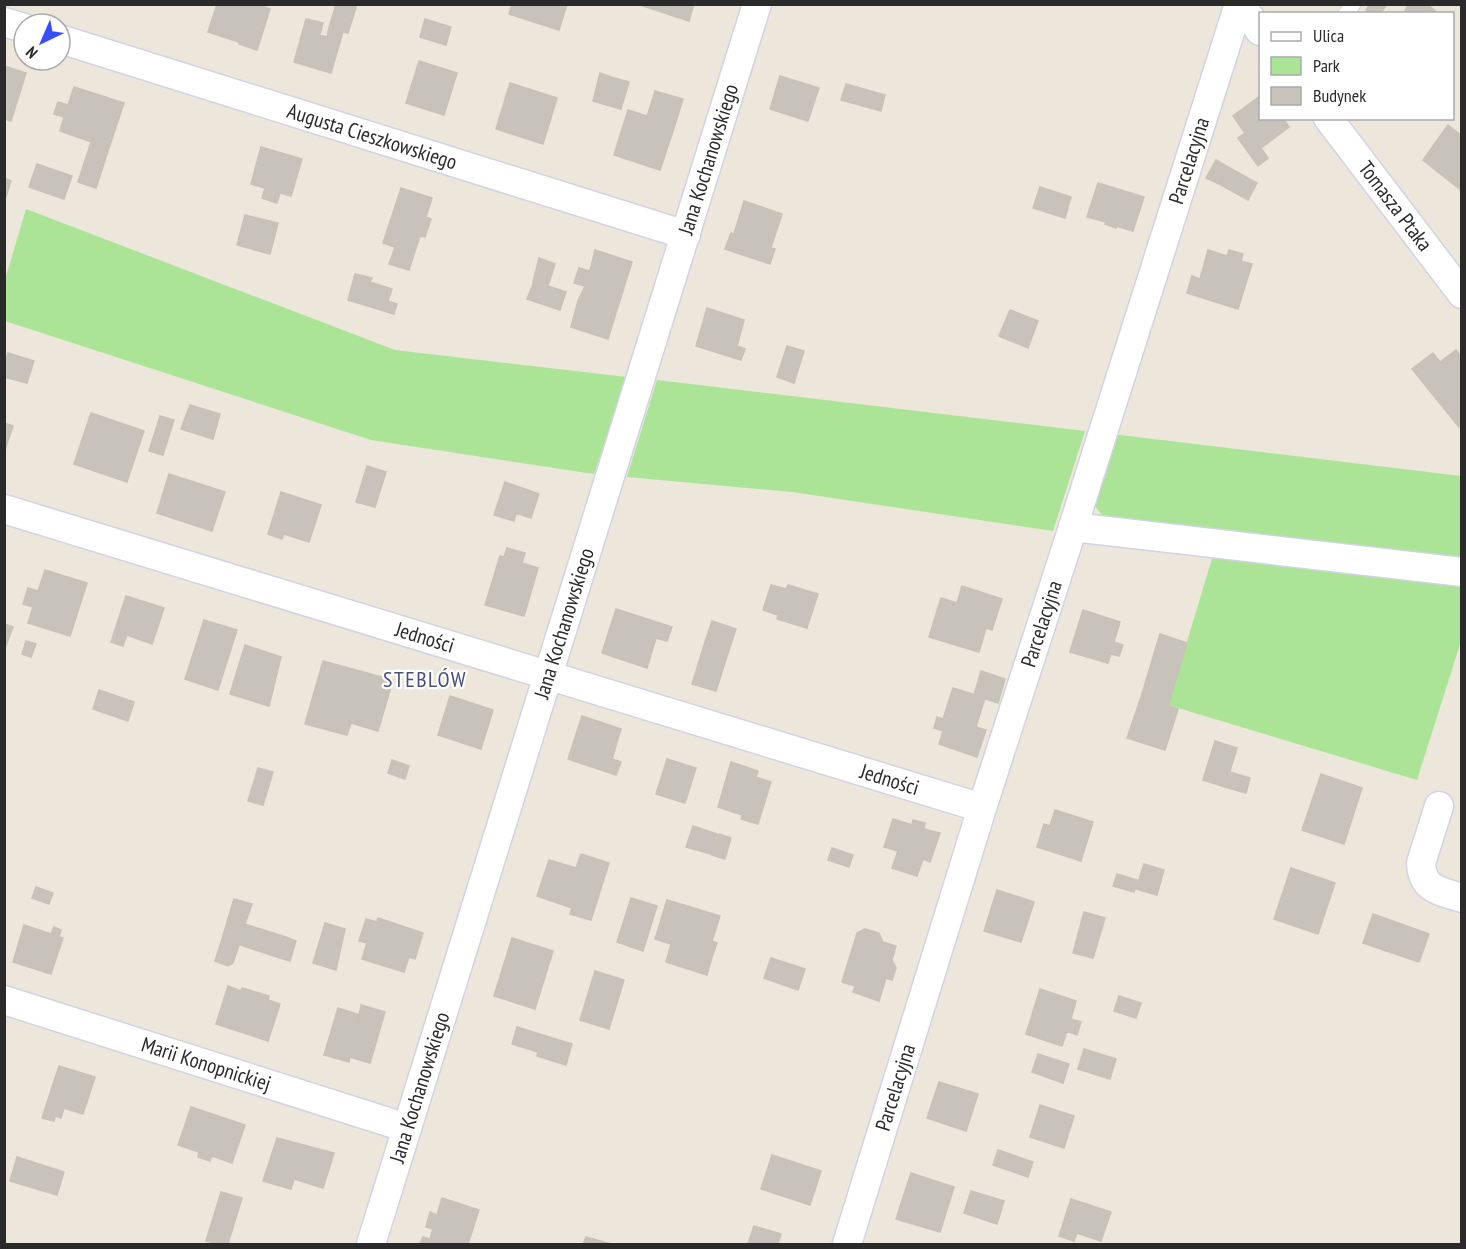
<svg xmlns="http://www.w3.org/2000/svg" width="1466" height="1249" font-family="'PT Sans Narrow',sans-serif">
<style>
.green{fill:#abe497}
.building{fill:#c7c3bb;stroke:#c7c2b5;stroke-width:1.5}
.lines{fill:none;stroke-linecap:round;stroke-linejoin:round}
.lane-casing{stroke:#d1d3e3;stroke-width:17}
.street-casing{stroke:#d1d3e3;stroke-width:31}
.lane{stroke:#fff;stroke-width:15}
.street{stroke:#fff;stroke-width:28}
.labels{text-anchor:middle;stroke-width:4.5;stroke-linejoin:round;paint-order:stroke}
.street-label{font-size:21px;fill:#2a2a2a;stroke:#fff}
.neighbourhood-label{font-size:22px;letter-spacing:1.5px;fill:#494f7b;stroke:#fff}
</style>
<rect width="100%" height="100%" fill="#ece6db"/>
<path class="green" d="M 26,209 L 395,350 L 627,377 L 594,474 L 371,440 L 5,321 L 5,280 Z
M 657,380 L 1085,431 L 1053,531 L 792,492 L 627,477 Z
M 1112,434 L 1461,476 L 1461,561 L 1107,521 L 1094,505 Z
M 1213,555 L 1461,587 L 1461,641 L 1417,780 L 1168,705 Z"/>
<path class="building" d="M 217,4 L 256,4 L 270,9 L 257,50 L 239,44 L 239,42 L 208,32 Z
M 336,4 L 357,4 L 348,33 L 329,28 Z
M 512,4 L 567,4 L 559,30 L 509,14 Z
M 637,4 L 694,4 L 689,21 Z
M 1370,4 L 1387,4 L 1380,14 L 1370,14 L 1366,10 Z
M 1409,4 L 1427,4 L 1439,14 L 1403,14 Z
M 306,19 L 323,23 L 320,34 L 303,30 Z
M 425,19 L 451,27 L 446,45 L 420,37 Z
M 329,28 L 343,32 L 331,73 L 294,62 L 303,30 L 327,37 Z
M 419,61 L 457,73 L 444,115 L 406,103 Z
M 4,66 L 26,73 L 11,121 L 4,119 Z
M 600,73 L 611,77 L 603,104 L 593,101 Z
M 780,76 L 819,88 L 808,121 L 770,109 Z
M 611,77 L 629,82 L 621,109 L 603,104 Z
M 510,83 L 557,98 L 543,144 L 496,129 Z
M 846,84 L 885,95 L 881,111 L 841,100 Z
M 74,87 L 124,103 L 109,148 L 60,131 L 64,117 L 54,114 L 58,102 L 68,105 Z
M 655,91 L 683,99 L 675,125 L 647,117 Z
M 1260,96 L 1260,118 L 1283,118 L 1289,127 L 1261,148 L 1268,158 L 1258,166 L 1238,138 L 1245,133 L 1233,116 Z
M 628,110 L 675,125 L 660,170 L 614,155 Z
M 1448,125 L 1462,136 L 1462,191 L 1423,160 Z
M 91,142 L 109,148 L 96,188 L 78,182 Z
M 261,147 L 302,159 L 291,196 L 280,193 L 277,203 L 262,198 L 265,188 L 251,184 Z
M 1216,160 L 1228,167 L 1219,184 L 1206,178 Z
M 37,164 L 72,176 L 64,199 L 29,187 Z
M 1228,167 L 1257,183 L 1248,200 L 1219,184 Z
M 4,178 L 11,181 L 4,203 Z
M 1098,183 L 1144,197 L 1133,231 L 1116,226 L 1116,228 L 1105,224 L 1106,222 L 1087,217 Z
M 1040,187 L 1071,197 L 1065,218 L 1033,208 Z
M 401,188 L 432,198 L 426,217 L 431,219 L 425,237 L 420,236 L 409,270 L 389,264 L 395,247 L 383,243 Z
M 744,201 L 782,214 L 771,248 L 775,249 L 770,264 L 725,249 L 731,233 L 734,234 Z
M 245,215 L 278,223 L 270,254 L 237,245 Z
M 595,250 L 632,262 L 616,313 L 578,301 L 585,286 L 574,283 L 579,268 L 590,271 Z
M 1208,250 L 1227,256 L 1229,250 L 1243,254 L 1241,261 L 1252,264 L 1238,309 L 1187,293 L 1192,276 L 1200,279 Z
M 539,258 L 555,264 L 548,286 L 566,292 L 560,310 L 527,299 L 534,282 L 533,282 Z
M 355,274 L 372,278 L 370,282 L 392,289 L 388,301 L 397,304 L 394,314 L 348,300 Z
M 578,301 L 616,313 L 608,339 L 571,327 Z
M 707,308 L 744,320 L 737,346 L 745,349 L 741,360 L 696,346 Z
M 1010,310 L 1038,321 L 1028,348 L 999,336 Z
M 787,346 L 804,351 L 794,383 L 777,377 Z
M 1456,350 L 1462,358 L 1462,425 L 1459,427 L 1412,369 L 1433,353 L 1440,362 Z
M 8,353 L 34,361 L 27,383 L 4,377 L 4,365 Z
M 190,405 L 220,414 L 213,439 L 181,429 Z
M 91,413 L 144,431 L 127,482 L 74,464 Z
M 160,416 L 174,420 L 163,455 L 149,451 Z
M 4,423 L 13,426 L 4,453 Z
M 367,466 L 386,472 L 375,507 L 356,502 Z
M 169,474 L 225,492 L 212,531 L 157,513 Z
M 505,482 L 539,494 L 531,518 L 516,513 L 514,521 L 494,515 Z
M 281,492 L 321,505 L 309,542 L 284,534 L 282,539 L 268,534 Z
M 507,548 L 525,553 L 522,563 L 538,568 L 524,616 L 485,605 L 500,556 L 504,557 Z
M 45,570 L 87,583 L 70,636 L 28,623 L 33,607 L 23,604 L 28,588 L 38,591 Z
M 771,585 L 786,589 L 788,585 L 818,594 L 807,628 L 777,619 L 778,615 L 763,610 Z
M 962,586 L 1002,599 L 992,630 L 986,628 L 979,652 L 929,637 L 941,598 L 957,603 Z
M 126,596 L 164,608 L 152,644 L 127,635 L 123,646 L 111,642 Z
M 616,609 L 672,627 L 667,641 L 656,638 L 647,668 L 602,653 Z
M 1083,610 L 1120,622 L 1114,642 L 1123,645 L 1119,656 L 1111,654 L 1108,663 L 1070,652 Z
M 204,620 L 237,630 L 218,690 L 185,679 Z
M 712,621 L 736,629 L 730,647 L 706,639 Z
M 4,624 L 13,627 L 4,651 Z
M 1160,634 L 1187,643 L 1168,706 L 1141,697 Z
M 706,639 L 730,647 L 716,691 L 692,684 Z
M 26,641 L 36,644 L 31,657 L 22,654 Z
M 245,645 L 281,657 L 269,706 L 230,694 Z
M 323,661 L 393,680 L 378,731 L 351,723 L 347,735 L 305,724 Z
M 981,671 L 1005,679 L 998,703 L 974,695 Z
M 953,688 L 985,698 L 976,727 L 986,730 L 977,757 L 939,744 L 943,731 L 934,728 L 937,717 L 943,719 Z
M 99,690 L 134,702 L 128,721 L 93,709 Z
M 450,696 L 493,710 L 481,749 L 438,735 Z
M 1141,697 L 1178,709 L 1165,750 L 1127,738 Z
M 582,716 L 621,729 L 612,759 L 621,762 L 616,775 L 568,759 Z
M 1215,741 L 1237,748 L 1225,787 L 1203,780 Z
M 667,759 L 696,768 L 685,803 L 656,794 Z
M 392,760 L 409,766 L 405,779 L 388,773 Z
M 731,762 L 758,771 L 756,777 L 771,782 L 758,824 L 741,819 L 742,815 L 718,807 Z
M 258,768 L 273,772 L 263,805 L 248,801 Z
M 1230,772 L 1250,778 L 1246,793 L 1225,787 Z
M 1321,774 L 1362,788 L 1344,844 L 1302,830 Z
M 1055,810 L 1093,822 L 1081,861 L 1037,847 L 1044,824 L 1050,826 Z
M 893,819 L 912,825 L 913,820 L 925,823 L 924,829 L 940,833 L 930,862 L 923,859 L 917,876 L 892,868 L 898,851 L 884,847 Z
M 693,826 L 717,834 L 711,854 L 686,847 Z
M 719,834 L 731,838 L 725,859 L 712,855 Z
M 832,848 L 853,855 L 849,867 L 828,860 Z
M 581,854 L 609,863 L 591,920 L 570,914 L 572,908 L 537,896 L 549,860 L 576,868 Z
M 1144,864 L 1164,870 L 1157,895 L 1136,889 Z
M 1291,868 L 1335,883 L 1318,934 L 1274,919 Z
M 1117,874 L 1137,880 L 1134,892 L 1113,886 Z
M 36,887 L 53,893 L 49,904 L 32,898 Z
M 997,890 L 1034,902 L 1021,942 L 984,931 Z
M 631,898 L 657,906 L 643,951 L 617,942 Z
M 234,899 L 252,904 L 245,924 L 228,919 Z
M 667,900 L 684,905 L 671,944 L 655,939 Z
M 684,905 L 720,916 L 712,941 L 717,943 L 712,957 L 671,944 Z
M 1084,912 L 1105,918 L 1093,958 L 1073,953 Z
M 1373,914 L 1429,934 L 1419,962 L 1363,943 Z
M 378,918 L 423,933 L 415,959 L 409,957 L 404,972 L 362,959 L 367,943 L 359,941 L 366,919 L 377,922 Z
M 228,919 L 283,936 L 277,957 L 222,939 Z
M 325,923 L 345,929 L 336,970 L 313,963 Z
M 24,925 L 51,934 L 54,927 L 61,930 L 59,937 L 63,938 L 51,974 L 13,962 Z
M 865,929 L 879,933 L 883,942 L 896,946 L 892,960 L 896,968 L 892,980 L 886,978 L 879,1001 L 853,992 L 855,986 L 842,982 L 857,933 Z
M 283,936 L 296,941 L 290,961 L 277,957 Z
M 512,938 L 553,951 L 535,1009 L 494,996 Z
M 222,939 L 239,945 L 233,963 L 228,966 L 215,961 Z
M 671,944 L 712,957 L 707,975 L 666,962 Z
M 771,958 L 805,969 L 798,990 L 764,978 Z
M 595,971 L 624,980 L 609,1029 L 580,1020 Z
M 228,986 L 241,991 L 242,988 L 269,996 L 268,1000 L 280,1004 L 268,1041 L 216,1024 Z
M 1040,989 L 1076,1001 L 1071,1019 L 1081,1022 L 1077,1035 L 1067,1031 L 1062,1046 L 1026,1034 Z
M 1119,996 L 1141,1003 L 1136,1018 L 1114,1011 Z
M 361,1005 L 385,1012 L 380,1029 L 358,1022 Z
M 338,1008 L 360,1015 L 358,1022 L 380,1029 L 370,1063 L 350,1057 L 349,1062 L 324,1055 Z
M 517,1027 L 572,1044 L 566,1065 L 537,1056 L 538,1052 L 512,1044 Z
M 1084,1049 L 1116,1059 L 1110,1079 L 1078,1069 Z
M 1038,1054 L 1069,1064 L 1063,1083 L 1032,1072 Z
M 59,1066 L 95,1077 L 83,1114 L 64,1108 L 61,1118 L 55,1116 L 54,1121 L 42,1118 Z
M 939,1082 L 978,1094 L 966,1131 L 927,1118 Z
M 1040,1105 L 1074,1116 L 1064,1148 L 1030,1137 Z
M 191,1107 L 245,1125 L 232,1163 L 212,1156 L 210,1161 L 198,1157 L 199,1152 L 178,1145 Z
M 277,1138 L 334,1153 L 323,1188 L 294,1179 L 291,1189 L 263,1181 Z
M 998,1150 L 1033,1162 L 1028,1177 L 993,1165 Z
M 772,1155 L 821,1171 L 810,1205 L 761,1189 Z
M 17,1157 L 64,1172 L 57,1195 L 10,1181 Z
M 911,1173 L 954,1187 L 940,1232 L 896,1219 Z
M 971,1191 L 1004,1201 L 997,1224 L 964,1213 Z
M 221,1192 L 242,1198 L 228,1244 L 219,1244 L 206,1241 Z
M 442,1198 L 479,1210 L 468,1244 L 420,1244 L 423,1237 L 430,1239 L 433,1229 L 426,1227 L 430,1212 L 437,1215 Z
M 1071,1199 L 1111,1212 L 1101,1241 L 1077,1233 L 1074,1241 L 1059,1236 Z
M 754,1226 L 781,1234 L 778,1244 L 779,1244 L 748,1244 Z
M 586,1237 L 611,1244 L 583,1244 Z"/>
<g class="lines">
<g class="lane-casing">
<path id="lane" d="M 1346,14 L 1353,4"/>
</g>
<g class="street-casing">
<g id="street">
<path d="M 1240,4 L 1260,31"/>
<path d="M 4,22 L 24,28"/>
<path id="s1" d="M 60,39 L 686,235"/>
<path id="s2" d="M 1328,118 L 1462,294"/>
<path id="s3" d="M 4,509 L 982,808"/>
<path d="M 1073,527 L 1462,572"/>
<path d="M 1439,806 L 1421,863 C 1422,890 1440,891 1462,898"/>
<path id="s4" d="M 4,1000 L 407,1128"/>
<path id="s5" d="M 371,1244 L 757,4"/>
<path id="s6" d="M 847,1244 L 982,808 L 1073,527 L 1239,4"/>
</g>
</g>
<use href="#lane" class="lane"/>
<use href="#street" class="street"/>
</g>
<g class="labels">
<g class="street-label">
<text dy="7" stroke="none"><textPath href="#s1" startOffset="327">Augusta Cieszkowskiego</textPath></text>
<text dy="7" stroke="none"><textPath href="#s5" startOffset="1136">Jana Kochanowskiego</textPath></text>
<text dy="7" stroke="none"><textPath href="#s6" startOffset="1136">Parcelacyjna</textPath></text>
<text dy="7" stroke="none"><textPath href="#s2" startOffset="111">Tomasza Ptaka</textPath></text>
<text dy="7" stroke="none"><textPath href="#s5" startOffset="650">Jana Kochanowskiego</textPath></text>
<text dy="7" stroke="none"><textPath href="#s6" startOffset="650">Parcelacyjna</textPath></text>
<text dy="7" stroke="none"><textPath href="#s3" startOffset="440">Jedności</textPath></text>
<text dy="7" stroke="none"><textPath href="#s3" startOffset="926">Jedności</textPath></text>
<text dy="7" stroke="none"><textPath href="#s4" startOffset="212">Marii Konopnickiej</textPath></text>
<text dy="7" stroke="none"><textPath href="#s6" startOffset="164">Parcelacyjna</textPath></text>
<text dy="7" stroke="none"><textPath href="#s5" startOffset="164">Jana Kochanowskiego</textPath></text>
</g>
<g class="neighbourhood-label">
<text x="425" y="687">STEBLÓW</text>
</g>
</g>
<rect width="1466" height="1249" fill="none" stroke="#2a2a2a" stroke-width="12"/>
<rect x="1259" y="12" width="195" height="108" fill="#ffffff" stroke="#aaaaaa" stroke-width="1.5"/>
<rect x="1271" y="32" width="30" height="9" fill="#ffffff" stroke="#aaaaaa" stroke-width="1.5"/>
<text x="1313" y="42" font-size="18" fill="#2a2a2a">Ulica</text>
<rect x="1271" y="57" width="30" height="18" fill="#abe497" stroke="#aaaaaa" stroke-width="1.5"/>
<text x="1313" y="72" font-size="18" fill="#2a2a2a">Park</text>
<rect x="1271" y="87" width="30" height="18" fill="#c7c3bb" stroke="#aaaaaa" stroke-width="1.5"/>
<text x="1313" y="102" font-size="18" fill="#2a2a2a">Budynek</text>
<g transform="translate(42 42) rotate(224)"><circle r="28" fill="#ffffff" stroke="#aaaaaa" stroke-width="1.5"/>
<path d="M0-4.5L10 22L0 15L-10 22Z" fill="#384efc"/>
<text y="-9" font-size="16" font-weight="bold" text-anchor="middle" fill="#2a2a2a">N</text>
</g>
</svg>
